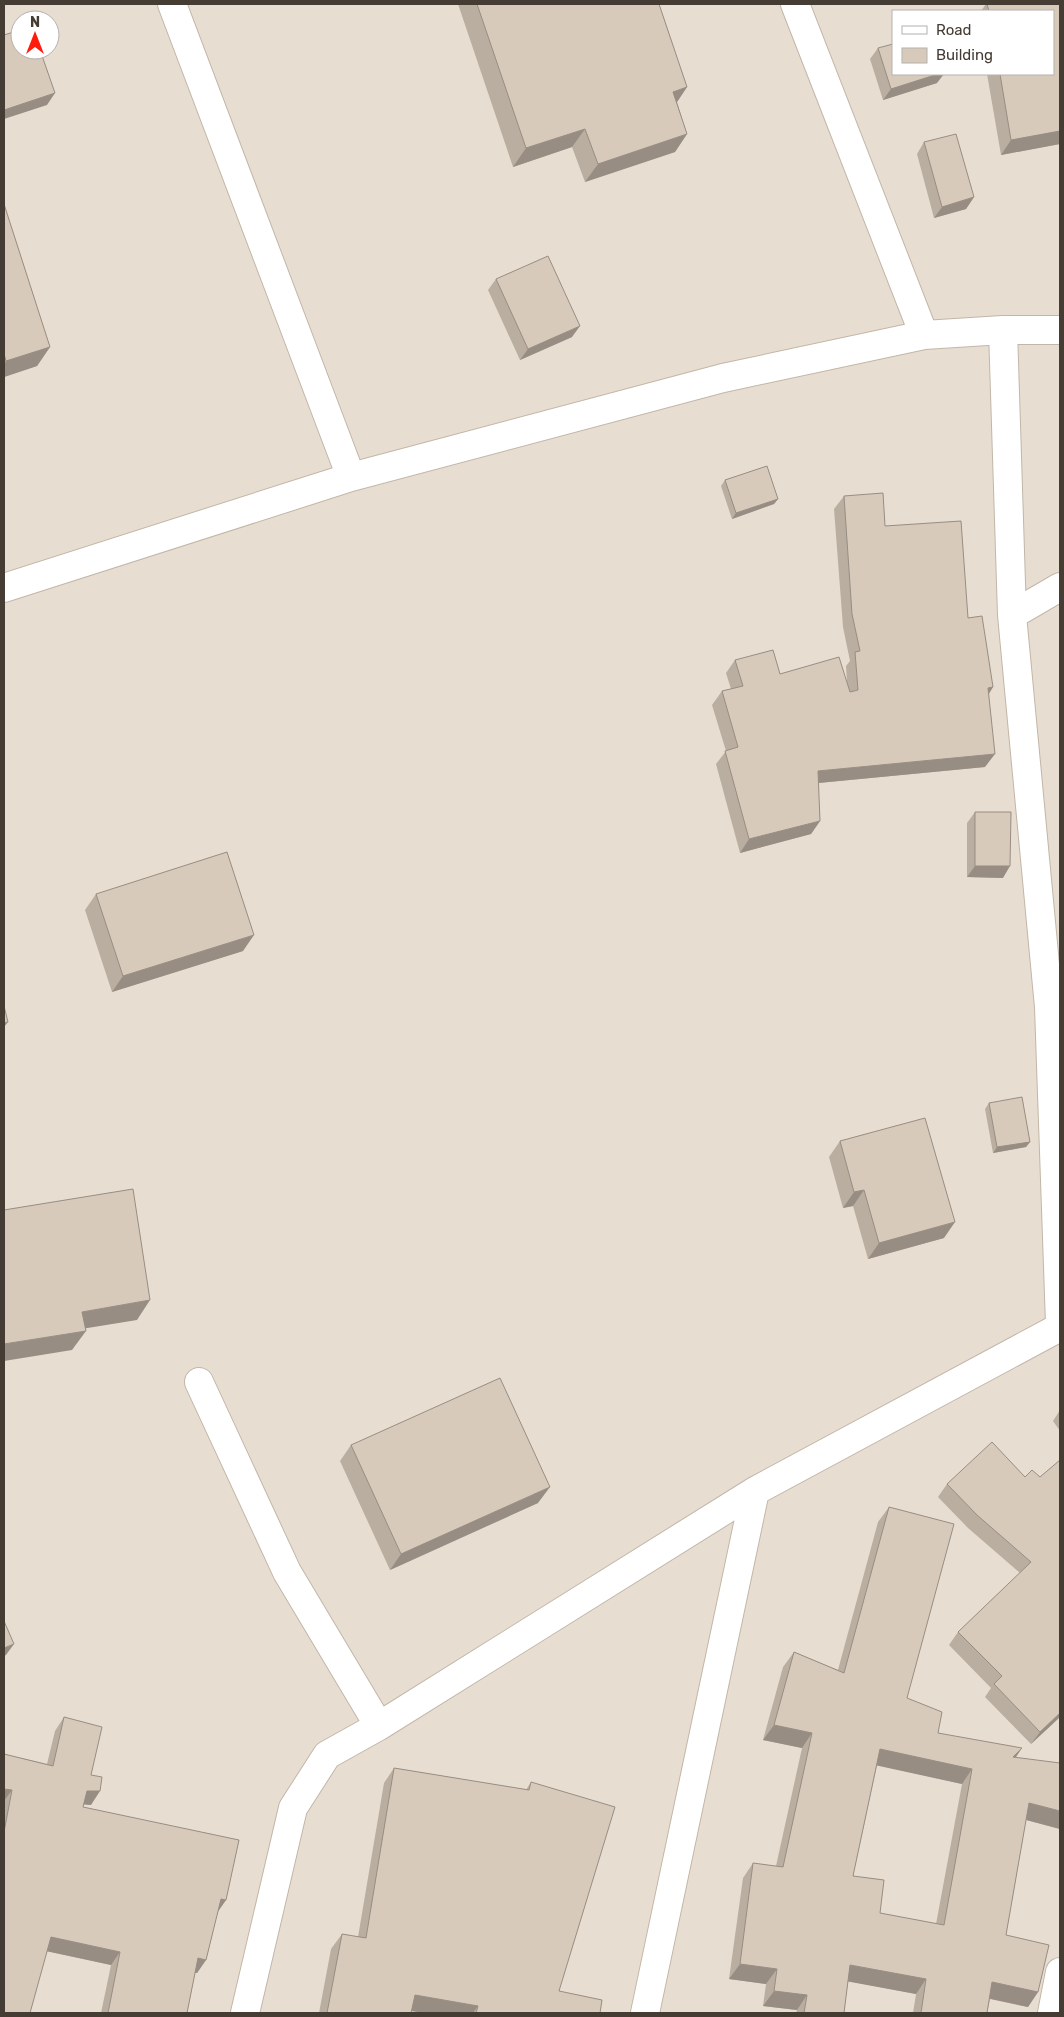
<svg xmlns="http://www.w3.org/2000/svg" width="1064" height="2017" font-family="Rubik,sans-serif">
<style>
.residential{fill:#e7ded1;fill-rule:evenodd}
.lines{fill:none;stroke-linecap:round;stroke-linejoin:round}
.minor-casing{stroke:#c2b6a8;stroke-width:30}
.minor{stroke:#fff;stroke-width:28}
.wall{fill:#baaea1;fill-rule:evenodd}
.shaded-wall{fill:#978d83}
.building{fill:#d8cabb;stroke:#978d83;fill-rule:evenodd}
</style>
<rect width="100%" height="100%" fill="#f3ede3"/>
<path class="residential" d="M 4,4 L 1060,4 L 1060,2013 L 4,2013 ZM 893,11 L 1053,11 L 1053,74 L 893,74 ZM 20,20 L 50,20 L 50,50 L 20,50 Z"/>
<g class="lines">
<g class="minor-casing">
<path id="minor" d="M 172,4 L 351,477
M 795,4 L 924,335
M 1003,330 L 1012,615 L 1049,1007 L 1060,1324
M 4,588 L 351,477 L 723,378 L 924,335 L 1003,330 L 1060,330
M 1012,615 L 1060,587
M 199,1382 L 287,1572 L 379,1726
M 245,2013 L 293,1808 L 327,1755 L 379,1726 L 755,1491 L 1060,1327
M 645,2013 L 755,1491
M 1052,2013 L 1060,1972"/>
</g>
<use href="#minor" class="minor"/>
</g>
<path class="wall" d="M 458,4 L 659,4 L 687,87 L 677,102 L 687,134 L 675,152 L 585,182 L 572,147 L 513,167 Z
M 986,4 L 1060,4 L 1060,144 L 1001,155 L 987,74 L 1053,74 L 1053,11 L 981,11 Z
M 878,48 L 937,83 L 883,100 L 870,59 Z
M 924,142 L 974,197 L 966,209 L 934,218 L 917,154 Z
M 4,204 L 50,347 L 37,366 L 4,377 Z
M 496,279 L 572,337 L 520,360 L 488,290 Z
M 725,480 L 778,499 L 774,504 L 732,519 L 721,486 Z
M 844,496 L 885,526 L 968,618 L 993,687 L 989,694 L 985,767 L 818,783 L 820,821 L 811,834 L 740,853 L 716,764 L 726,751 L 712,705 L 722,691 L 731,689 L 726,673 L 735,660 L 780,674 L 847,682 L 846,666 L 850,661 L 843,627 L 834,509 Z
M 975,812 L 1003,878 L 967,877 L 967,823 Z
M 96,894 L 243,951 L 112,992 L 85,910 Z
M 989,1103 L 1030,1142 L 1026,1147 L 993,1153 L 985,1109 Z
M 840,1141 L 944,1238 L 868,1259 L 853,1206 L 843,1208 L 829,1157 Z
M 1060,1410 L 1060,1431 L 1053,1421 Z
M 351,1445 L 538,1503 L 390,1570 L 340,1461 Z
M 1060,1460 L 1060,1717 L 1031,1744 L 985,1697 L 991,1688 L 949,1645 L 958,1632 L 1020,1573 L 968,1528 L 938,1497 L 947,1484 L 1025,1477 L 1040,1477 Z
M 889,1507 L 907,1698 L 938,1733 L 1016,1757 L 1060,1829 L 1026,1820 L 1006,1935 L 1038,1992 L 1028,2007 L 990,1999 L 987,2013 L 913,2013 L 916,1994 L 848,1981 L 844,2013 L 796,2013 L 797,2010 L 763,2006 L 766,1984 L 729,1979 L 743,1878 L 753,1863 L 776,1866 L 802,1748 L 763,1740 L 783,1667 L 794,1652 L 838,1670 L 878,1522 ZM 877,1765 L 962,1784 L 936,1924 L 880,1913 L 853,1876 Z
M 64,1717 L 91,1775 L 91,1805 L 84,1804 L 83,1807 L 226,1900 L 218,1911 L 206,1960 L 197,1973 L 195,1973 L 187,2013 L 101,2013 L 111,1965 L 47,1951 L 4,2013 L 4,1754 L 47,1764 L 55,1731 Z
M 394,1768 L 526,1790 L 531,1782 L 559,1991 L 600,2013 L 425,2013 L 412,2011 L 411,2013 L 319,2013 L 331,1949 L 342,1934 L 358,1937 L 384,1783 Z"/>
<path class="shaded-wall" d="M 938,74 L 944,74 L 937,83 L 883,100 L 891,89 Z
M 687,87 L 675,105 L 673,92 Z
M 55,93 L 47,105 L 4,119 L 4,110 Z
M 585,129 L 572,147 L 513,167 L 526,148 Z
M 1060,131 L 1060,144 L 1001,155 L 1011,140 Z
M 687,134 L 675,152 L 585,182 L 598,164 Z
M 974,197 L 966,209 L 934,218 L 942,207 Z
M 580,326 L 572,337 L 520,360 L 528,349 Z
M 50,347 L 37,366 L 4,377 L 4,365 L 6,361 Z
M 778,499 L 774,504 L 732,519 L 736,513 Z
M 993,687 L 984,701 L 988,688 Z
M 995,754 L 985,767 L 808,784 L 818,771 Z
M 820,821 L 811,834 L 740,853 L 749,839 Z
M 975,866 L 1010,866 L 1003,878 L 967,877 Z
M 254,935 L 243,951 L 112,992 L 123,976 Z
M 8,1022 L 4,1027 L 4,1023 Z
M 1030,1142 L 1026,1147 L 993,1153 L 997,1147 Z
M 864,1190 L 853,1206 L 843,1208 L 854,1192 Z
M 955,1222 L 944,1238 L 868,1259 L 879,1243 Z
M 150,1300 L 137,1320 L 69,1331 L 82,1312 Z
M 86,1331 L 72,1350 L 4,1361 L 4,1344 Z
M 550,1487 L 538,1503 L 390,1570 L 401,1554 Z
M 14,1644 L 6,1655 L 4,1656 L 4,1648 Z
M 1060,1713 L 1060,1717 L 1031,1744 L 1040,1732 Z
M 774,1725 L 812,1733 L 802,1748 L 763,1740 Z
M 1022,1748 L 1012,1763 L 1013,1757 Z
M 880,1749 L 972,1769 L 962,1784 L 870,1764 Z
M 4,1789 L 12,1790 L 4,1801 Z
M 87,1791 L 100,1791 L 91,1805 L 78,1804 Z
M 1029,1803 L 1060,1811 L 1060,1829 L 1019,1818 Z
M 221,1899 L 226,1900 L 217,1913 Z
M 51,1937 L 120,1952 L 111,1965 L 41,1950 Z
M 198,1958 L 206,1960 L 197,1973 L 189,1972 Z
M 740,1964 L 777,1969 L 766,1984 L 729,1979 Z
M 850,1965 L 926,1979 L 916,1994 L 840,1980 Z
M 992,1982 L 1038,1992 L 1028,2007 L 982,1997 Z
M 774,1991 L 807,1995 L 797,2010 L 763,2006 Z
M 415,1995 L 478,2006 L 473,2013 L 425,2013 L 404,2010 Z"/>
<path class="building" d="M 477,4 L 659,4 L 687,87 L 673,92 L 687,134 L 598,164 L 585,129 L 526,148 Z
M 987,4 L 1060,4 L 1060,131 L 1011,140 L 1000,74 L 1053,74 L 1053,11 L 989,11 Z
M 20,30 L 20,50 L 40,50 L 55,93 L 4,110 L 4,35 Z
M 893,44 L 893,74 L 938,74 L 891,89 L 878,48 Z
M 956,134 L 974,197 L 942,207 L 924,142 Z
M 4,204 L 50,347 L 6,361 L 4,354 Z
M 548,256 L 580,326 L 528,349 L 496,279 Z
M 767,466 L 778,499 L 736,513 L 725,480 Z
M 883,493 L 885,526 L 961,521 L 968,618 L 982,616 L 993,687 L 988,688 L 995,754 L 818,771 L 820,821 L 749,839 L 725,751 L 738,747 L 722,691 L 743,686 L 735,660 L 773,650 L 780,674 L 839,657 L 850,692 L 858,690 L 855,652 L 860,651 L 852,614 L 844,496 Z
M 975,812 L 1011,812 L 1010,866 L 975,866 Z
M 227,852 L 254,935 L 123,976 L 96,894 Z
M 4,1006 L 8,1022 L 4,1023 Z
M 1022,1097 L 1030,1142 L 997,1147 L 989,1103 Z
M 925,1118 L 955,1222 L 879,1243 L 864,1190 L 854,1192 L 840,1141 Z
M 133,1189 L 150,1300 L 82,1312 L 86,1331 L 4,1344 L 4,1210 Z
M 500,1378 L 550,1487 L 401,1554 L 351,1445 Z
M 992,1442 L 1025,1477 L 1032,1470 L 1040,1477 L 1060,1460 L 1060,1713 L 1040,1732 L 994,1684 L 1002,1676 L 958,1632 L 1031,1562 L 977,1515 L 947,1484 Z
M 889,1507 L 954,1524 L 907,1698 L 942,1712 L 938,1733 L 1022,1748 L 1013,1757 L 1060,1763 L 1060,1811 L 1029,1803 L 1006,1935 L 1049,1945 L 1038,1992 L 992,1982 L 987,2013 L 921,2013 L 926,1979 L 850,1965 L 844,2013 L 804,2013 L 807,1995 L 774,1991 L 777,1969 L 740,1964 L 753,1863 L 783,1867 L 812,1733 L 774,1725 L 794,1652 L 844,1673 ZM 880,1749 L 972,1769 L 944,1925 L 880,1913 L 884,1880 L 853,1876 Z
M 4,1621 L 14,1644 L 4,1648 Z
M 64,1717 L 102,1727 L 91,1775 L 102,1777 L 100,1791 L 87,1791 L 83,1807 L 239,1840 L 226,1900 L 221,1899 L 206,1960 L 198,1958 L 187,2013 L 108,2013 L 120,1952 L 51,1937 L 30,2013 L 4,2013 L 4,1832 L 12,1790 L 4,1789 L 4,1754 L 53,1766 Z
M 394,1768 L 529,1790 L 531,1782 L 615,1807 L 559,1991 L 602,2000 L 600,2013 L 476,2013 L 478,2006 L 415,1995 L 411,2013 L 327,2013 L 342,1934 L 366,1938 Z"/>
<rect width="1064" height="2017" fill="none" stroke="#453c33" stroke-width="10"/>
<rect x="892" y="10" width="162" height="65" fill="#ffffff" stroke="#b5b1ad"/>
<rect x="902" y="26" width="25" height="8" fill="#ffffff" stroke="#b5b1ad"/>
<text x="936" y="35" font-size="15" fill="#453c33">Road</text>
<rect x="902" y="48" width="25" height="15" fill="#d8cabb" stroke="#b5b1ad"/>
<text x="936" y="60" font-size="15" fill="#453c33">Building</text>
<g transform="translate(35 35)"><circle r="24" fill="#ffffff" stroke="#b5b1ad"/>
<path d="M0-4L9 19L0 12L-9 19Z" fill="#ff1c0e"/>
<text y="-8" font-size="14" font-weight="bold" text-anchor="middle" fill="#453c33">N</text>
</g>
</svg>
